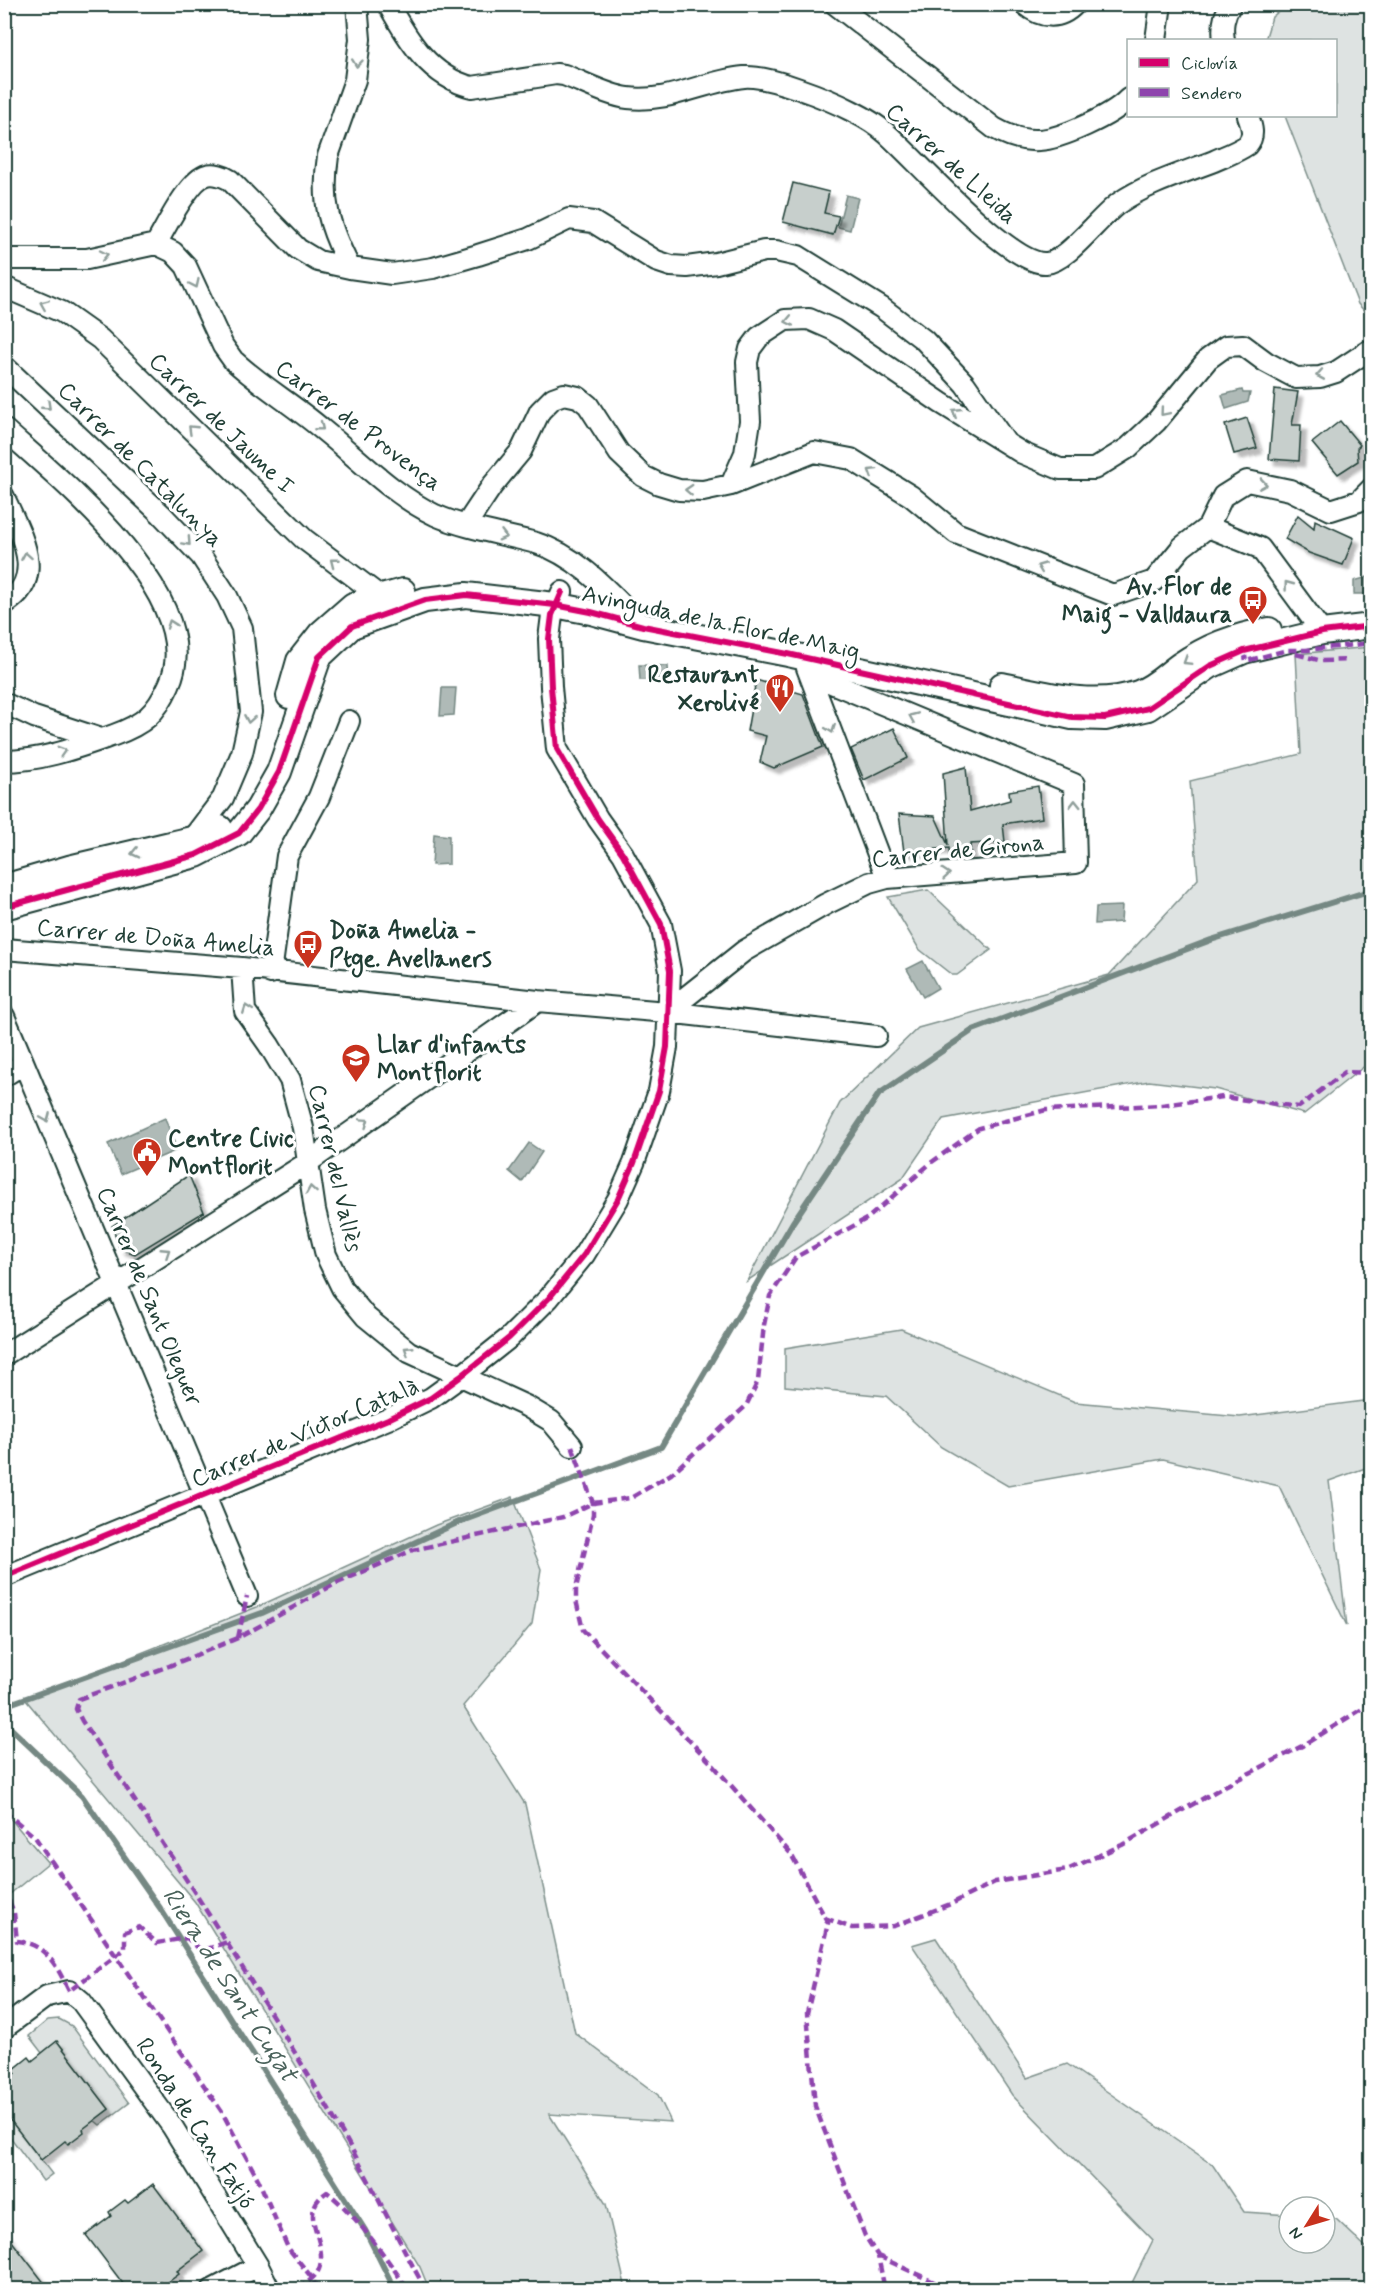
<svg xmlns="http://www.w3.org/2000/svg" width="1376" height="2294" font-family="Mynerve,sans-serif">
<style>
.green{fill:#dee3e2;stroke:#7e908b;stroke-width:1.5}
.water{fill:#afbab7;stroke:#758883;stroke-width:1.5}
.lines{fill:none;stroke-linecap:round;stroke-linejoin:round}
.stream{stroke:#758883;stroke-width:6}
.building{fill:#c7cfcc;stroke:#1f3d34;stroke-width:1.5;filter:url(#shadow)}
.minor-casing{stroke:#1f3d34;stroke-width:24}
.tertiary-casing{stroke:#1f3d34;stroke-width:28}
.minor{stroke:#fff;stroke-width:20}
.tertiary{stroke:#fff;stroke-width:24}
.quiet{stroke:#8e44ad;stroke-width:4.5;stroke-dasharray:9 4.5;stroke-linecap:butt}
.cycleway-casing{stroke:#fff;stroke-width:10}
.cycleway{stroke:#d6006c;stroke-width:6}
.oneway{stroke:#8f9e9a}
.labels{text-anchor:middle;stroke-width:6;stroke-linejoin:round;paint-order:stroke}
.street-label{font-size:24px;fill:#1f3d34;stroke:#fff}
.poi-label{font-size:24px;font-weight:bold;fill:#1f3d34;stroke:#fff;text-anchor:start}
.water-label{font-size:26px;font-style:italic;fill:#4a625b;stroke:#fff}
</style>
<defs>
<filter id="shadow"><feDropShadow dx="5.5" dy="5.5" stdDeviation="1.5" flood-color="#0004"/></filter>
</defs>
<rect width="100%" height="100%" fill="#fff"/>
<filter id="ink" filterUnits="userSpaceOnUse"><feTurbulence type="fractalNoise" baseFrequency=".0167" numOctaves="2"/><feDisplacementMap in="SourceGraphic" scale="12" xChannelSelector="R" yChannelSelector="G"/><feConvolveMatrix kernelMatrix="1 2 1 2 8 2 1 2 1" color-interpolation-filters="sRGB"/></filter>
<g filter="url(#ink)">
<path class="green" d="M 1288,4 L 1371,5 L 1371,318 L 1358,304 L 1285,116 L 1336,116 L 1336,40 L 1265,40 L 1272,17 Z
M 1371,647 L 1371,1061 L 1304,1114 L 1215,1089 L 1149,1081 L 943,1119 L 902,1179 L 747,1281 L 840,1103 L 918,1028 L 1109,975 L 1198,879 L 1190,781 L 1301,754 L 1296,654 Z
M 928,890 L 991,950 L 957,975 L 952,975 L 919,949 L 888,897 Z
M 901,1329 L 1075,1402 L 1240,1417 L 1371,1400 L 1371,1466 L 1329,1481 L 1347,1626 L 1279,1486 L 1163,1459 L 1008,1486 L 941,1447 L 886,1396 L 785,1386 L 785,1348 Z
M 513,1497 L 541,1569 L 532,1624 L 463,1706 L 525,1804 L 575,2033 L 658,2095 L 671,2122 L 549,2114 L 606,2204 L 626,2289 L 429,2289 L 420,2267 L 195,1902 L 25,1699 L 257,1607 L 436,1525 Z
M 4,1811 L 48,1863 L 5,1898 L 4,1898 Z
M 936,1938 L 1027,2078 L 1067,2064 L 1212,2164 L 1244,2212 L 1289,2215 L 1289,2243 L 1325,2243 L 1325,2218 L 1336,2219 L 1371,2252 L 1371,2289 L 1129,2289 L 1153,2240 L 1012,2095 L 912,1945 Z
M 59,2019 L 72,2026 L 129,2103 L 100,2125 L 94,2120 L 109,2109 L 57,2041 L 42,2053 L 29,2036 L 48,2020 Z
M 4,2112 L 52,2174 L 43,2181 L 5,2130 Z"/>
<path class="water" d="M 846,195 L 858,198 L 850,230 L 838,227 Z
M 1242,390 L 1243,393 L 1250,393 L 1248,402 L 1226,409 L 1222,395 Z
M 1371,576 L 1371,594 L 1354,594 L 1354,581 Z
M 639,665 L 668,666 L 669,680 L 640,680 Z
M 442,688 L 456,688 L 454,715 L 440,716 Z
M 434,834 L 449,836 L 449,864 L 432,865 Z
M 1122,906 L 1121,922 L 1095,924 L 1096,907 Z
M 923,961 L 938,988 L 923,997 L 907,969 Z
M 165,1118 L 177,1150 L 121,1174 L 108,1144 Z
M 529,1143 L 542,1152 L 522,1182 L 509,1171 Z"/>
<g class="lines">
<path class="stream" d="M 4,1706 L 262,1613 L 459,1522 L 661,1447 L 793,1222 L 879,1094 L 973,1030 L 1211,940 L 1372,890
M 4,1722 L 82,1796 L 160,1908 L 365,2230 L 395,2290"/>
</g>
<path class="building" d="M 793,183 L 829,192 L 824,213 L 839,216 L 833,235 L 783,222 Z
M 1275,389 L 1298,392 L 1292,425 L 1301,425 L 1299,461 L 1269,459 Z
M 1247,418 L 1257,448 L 1234,454 L 1225,425 Z
M 1340,421 L 1360,445 L 1357,448 L 1358,461 L 1338,474 L 1312,443 Z
M 1298,515 L 1314,528 L 1315,520 L 1354,538 L 1343,565 L 1309,553 L 1285,539 Z
M 756,680 L 803,694 L 823,747 L 774,768 L 760,762 L 766,736 L 747,731 Z
M 894,728 L 908,758 L 864,780 L 851,749 Z
M 966,767 L 970,811 L 1010,800 L 1009,791 L 1038,786 L 1042,818 L 1003,824 L 1005,842 L 970,844 L 971,859 L 950,861 L 949,848 L 904,852 L 899,814 L 935,816 L 948,845 L 943,773 Z
M 189,1175 L 204,1212 L 135,1254 L 120,1249 L 112,1226 Z
M 57,2041 L 109,2109 L 83,2129 L 84,2132 L 68,2144 L 65,2141 L 41,2160 L 4,2112 L 4,2081 L 15,2073 L 13,2070 L 29,2057 L 32,2061 Z
M 153,2184 L 203,2251 L 177,2271 L 179,2274 L 164,2285 L 160,2282 L 150,2289 L 127,2289 L 86,2235 L 111,2216 L 109,2212 L 125,2200 L 128,2203 Z
M 4,2231 L 49,2289 L 4,2289 Z"/>
<g class="lines">
<g class="minor-casing">
<path id="minor" d="M 388,4 C 408,40 430,77 472,87 L 556,74 L 564,75 C 583,82 609,96 628,98 C 669,103 704,81 744,77 C 769,75 829,99 852,111 C 864,117 876,124 886,133 C 916,159 1010,266 1046,263 C 1067,262 1099,217 1119,203 C 1146,184 1183,173 1214,161 C 1225,156 1237,152 1247,145 C 1255,136 1252,127 1248,116
M 835,4 L 994,128 C 1008,136 1023,141 1039,140 C 1061,139 1113,115 1128,99
M 1024,4 C 1041,18 1059,21 1075,4
M 1156,40 L 1161,4
M 1224,40 C 1222,27 1223,16 1231,4
M 156,244 C 165,229 189,179 207,175 C 214,173 224,176 230,180 L 298,249 L 318,261 L 350,268 L 392,274 L 433,268 L 478,255 L 528,239 L 569,219 L 593,222 L 656,261 L 671,266 L 687,267 L 716,263 L 764,251 L 776,251 L 798,256 L 882,308 L 924,340 L 965,384 L 1006,443
M 156,244 L 173,252 L 186,266 L 223,346 L 233,360 C 261,386 294,405 323,430 C 359,459 393,495 435,515 C 467,529 503,534 536,543 C 579,556 612,595 643,626
M 4,262 L 10,259 L 87,259 L 156,244
M 350,268 C 329,227 321,202 328,156 L 355,80 L 360,39 L 357,4
M 4,287 L 62,312 L 100,339 L 304,539 L 389,603
M 4,366 L 161,514 L 201,556 L 227,596 L 242,628 L 251,712 L 242,753 L 223,798 L 192,839
M 4,429 C 60,480 209,599 169,685 C 156,714 144,724 114,735 C 79,747 42,761 4,761
M 731,485 L 745,453 L 750,421 L 747,362 L 750,349 L 759,337 L 785,320 L 809,319 L 834,330 L 941,403 L 1022,453 L 1060,469 L 1094,469 L 1128,448 L 1156,422 L 1208,359 L 1226,346 L 1243,345 L 1266,362 L 1296,378 L 1320,377 L 1336,372 L 1368,351 L 1372,353
M 4,497 C 19,532 49,578 4,604
M 466,525 L 492,486 L 521,451 L 540,411 L 553,398 L 564,394 L 578,397 L 588,405 L 619,453 L 643,476 L 659,484 L 679,490 L 703,491 L 731,485 L 814,452 L 851,459 L 911,496 L 956,533 L 1113,595 L 1154,581 L 1182,547 L 1208,527 L 1260,548 L 1322,632
M 1208,527 L 1223,496 L 1247,481 L 1290,490 L 1331,510 L 1359,501 L 1372,488
M 807,668 L 887,878
M 4,703 L 34,717 L 101,739
M 4,949 L 242,968 L 538,1001 L 667,1012 L 876,1036
M 242,968 L 245,1011 L 269,1045 L 290,1080 L 303,1128 L 315,1210 L 326,1255 L 342,1288 L 366,1317 L 409,1352 L 526,1406 L 551,1421 L 572,1446
M 271,973 L 287,856 L 319,797 L 349,721
M 667,1012 L 744,951 L 826,904 L 869,883 L 887,878 L 1076,863 L 1074,784 L 810,674
M 4,1016 L 247,1596
M 4,1076 L 23,1064
M 4,1355 L 307,1163 L 538,1001
M 4,1577 L 388,1419 L 431,1398 L 460,1377 L 509,1338 L 549,1298 L 584,1255 L 618,1199 L 634,1163 L 659,1091 L 667,1047 L 670,971 L 661,924 L 623,854 L 598,819 L 557,749 L 551,687 L 549,639 L 552,615 L 562,592
M 4,2028 L 47,1996 L 69,1991 L 81,2001 L 172,2126 L 258,2266 L 270,2290
M 212,2290 L 258,2266"/>
</g>
<g class="tertiary-casing">
<path id="tertiary" d="M 1002,685 C 1046,694 1094,708 1138,693 C 1155,687 1166,675 1180,665 C 1207,646 1237,635 1269,630
M 289,696 L 299,661 L 321,633 L 353,605 L 403,591
M 4,887 L 69,868 L 192,839 L 220,828
M 4,907 L 196,855 L 239,833 L 258,809 L 279,772 L 319,657 L 352,626 L 425,600 L 466,595 L 555,605 L 591,612 L 643,626 L 788,654 L 1072,717 L 1105,718 L 1148,708 L 1210,666 L 1244,651 L 1322,632 L 1372,626"/>
</g>
<use href="#minor" class="minor"/>
<use href="#tertiary" class="tertiary"/>
<path class="quiet" d="M 1244,651 L 1246,661 L 1287,650 L 1306,650 L 1372,643
M 1296,654 L 1322,661 L 1348,660
M 572,1446 L 593,1503 L 593,1515 L 576,1588 L 576,1600 L 583,1630 L 714,1766 L 791,1854 L 828,1923 L 807,2013 L 815,2106 L 865,2236 L 878,2256 L 885,2290
M 238,1638 L 247,1596
M 4,1811 L 35,1837 L 222,2112 L 258,2179 L 288,2248 L 313,2279 L 317,2290
M 4,1888 L 14,1913 L 17,1941 C 47,1944 57,1967 69,1991 L 125,1949 L 125,1932 L 139,1927 L 157,1943 L 187,1938 L 202,1951 L 227,1942
M 825,1918 L 852,1928 L 894,1926 L 953,1903 L 995,1882 L 1067,1870 L 1122,1845 L 1223,1787 L 1302,1746 L 1372,1703
M 878,2256 L 951,2290
M 298,2290 C 306,2282 317,2278 320,2266 C 327,2238 296,2213 327,2192 C 356,2215 387,2258 408,2290
M 426,2290 C 396,2237 371,2181 340,2129 C 259,1989 171,1855 82,1721 L 76,1709 L 79,1699 L 169,1666 L 238,1638 L 335,1584 L 413,1550 L 563,1517 L 593,1503 L 631,1498 L 671,1474 L 746,1406 L 758,1381 L 764,1325 L 770,1296 L 796,1257 L 868,1218 L 932,1162 L 979,1128 L 1046,1110 L 1162,1105 L 1223,1097 L 1299,1107 L 1345,1072 L 1372,1073"/>
<g class="cycleway-casing">
<path id="cycleway" d="M 4,907 L 196,855 L 239,833 L 258,809 L 279,772 L 319,657 L 352,626 L 425,600 L 466,595 L 555,605 L 591,612 L 643,626 L 788,654 L 1072,717 L 1105,718 L 1148,708 L 1210,666 L 1244,651 L 1322,632 L 1372,626
M 4,1577 L 388,1419 L 431,1398 L 460,1377 L 509,1338 L 549,1298 L 584,1255 L 618,1199 L 634,1163 L 659,1091 L 667,1047 L 670,971 L 661,924 L 623,854 L 598,819 L 557,749 L 551,687 L 549,639 L 552,615 L 562,592"/>
</g>
<use href="#cycleway" class="cycleway"/>
</g>
<defs><path id="oneway-chevron" d="M-2-3.5L2.5 0L-2 3.5" fill="none" stroke-width="1.6" stroke-linecap="round" stroke-linejoin="round" transform="scale(1.5)"/></defs>
<g class="oneway">
<use href="#oneway-chevron" transform="translate(357 63) rotate(96)"/>
<use href="#oneway-chevron" transform="translate(104 255) rotate(-12)"/>
<use href="#oneway-chevron" transform="translate(195 284) rotate(65)"/>
<use href="#oneway-chevron" transform="translate(44 304) rotate(-157)"/>
<use href="#oneway-chevron" transform="translate(789 321) rotate(169)"/>
<use href="#oneway-chevron" transform="translate(1320 375) rotate(170)"/>
<use href="#oneway-chevron" transform="translate(47 406) rotate(43)"/>
<use href="#oneway-chevron" transform="translate(956 412) rotate(-148)"/>
<use href="#oneway-chevron" transform="translate(1164 412) rotate(130)"/>
<use href="#oneway-chevron" transform="translate(320 427) rotate(39)"/>
<use href="#oneway-chevron" transform="translate(192 429) rotate(-136)"/>
<use href="#oneway-chevron" transform="translate(872 472) rotate(-148)"/>
<use href="#oneway-chevron" transform="translate(1263 484) rotate(9)"/>
<use href="#oneway-chevron" transform="translate(689 490) rotate(-177)"/>
<use href="#oneway-chevron" transform="translate(503 536) rotate(15)"/>
<use href="#oneway-chevron" transform="translate(187 542) rotate(47)"/>
<use href="#oneway-chevron" transform="translate(26 556) rotate(-100)"/>
<use href="#oneway-chevron" transform="translate(334 562) rotate(-142)"/>
<use href="#oneway-chevron" transform="translate(1041 567) rotate(-158)"/>
<use href="#oneway-chevron" transform="translate(1288 585) rotate(-127)"/>
<use href="#oneway-chevron" transform="translate(171 624) rotate(-109)"/>
<use href="#oneway-chevron" transform="translate(1187 661) rotate(148)"/>
<use href="#oneway-chevron" transform="translate(913 717) rotate(-157)"/>
<use href="#oneway-chevron" transform="translate(249 719) rotate(100)"/>
<use href="#oneway-chevron" transform="translate(831 729) rotate(69)"/>
<use href="#oneway-chevron" transform="translate(62 751) rotate(-17)"/>
<use href="#oneway-chevron" transform="translate(1075 804) rotate(-91)"/>
<use href="#oneway-chevron" transform="translate(135 853) rotate(167)"/>
<use href="#oneway-chevron" transform="translate(946 874) rotate(-5)"/>
<use href="#oneway-chevron" transform="translate(247 1009) rotate(-111)"/>
<use href="#oneway-chevron" transform="translate(46 1118) rotate(67)"/>
<use href="#oneway-chevron" transform="translate(365 1122) rotate(-35)"/>
<use href="#oneway-chevron" transform="translate(311 1190) rotate(-99)"/>
<use href="#oneway-chevron" transform="translate(166 1252) rotate(-33)"/>
<use href="#oneway-chevron" transform="translate(408 1350) rotate(-147)"/>
</g>
</g>
<defs>
<g id="bus-pin" transform="scale(1.5)"><path d="M0 17L-7.5 6A9.5 9.5 0 1 1 7.5 6Z" fill="#c8321e" stroke="#fff"/><path d="M-5-6H5V4H4V6H2V4H-2V6H-4V4H-5ZM-3.5-4V0h7V-4ZM-3.5 1.2v1.5H-2V1.2ZM2 1.2v1.5H3.5V1.2Z" fill="#fff"/></g>
<g id="restaurant-pin" transform="scale(1.5)"><path d="M0 17L-7.5 6A9.5 9.5 0 1 1 7.5 6Z" fill="#c8321e" stroke="#fff"/><path d="M-5-6h1v4h1v-4h1v4h1v-4h1v5L-1.5 .5V6h-2V.5L-5-1ZM5-6V6H3V1.5H1.5Q1.5-4 5-6Z" fill="#fff"/></g>
<g id="school-pin" transform="scale(1.5)"><path d="M0 17L-7.5 6A9.5 9.5 0 1 1 7.5 6Z" fill="#c8321e" stroke="#fff"/><path d="M0-5L7-2L0 1L-7-2ZM-4 1L0 2.5L4 1V4Q0 6-4 4Z" fill="#fff"/></g>
<g id="civic-pin" transform="scale(1.5)"><path d="M0 17L-7.5 6A9.5 9.5 0 1 1 7.5 6Z" fill="#c8321e" stroke="#fff"/><path d="M-.6-6.5H3V-4.5H.6V-3L4-1V1h2V6H-6V1h2V-1L-.6-3ZM-1.2 2.5V6h2.4V2.5Z" fill="#fff"/></g>
</defs>
<g fill-rule="evenodd">
<use href="#bus-pin" x="1253" y="600"/>
<use href="#restaurant-pin" x="780" y="688"/>
<use href="#bus-pin" x="308" y="944"/>
<use href="#school-pin" x="356" y="1058"/>
<use href="#civic-pin" x="147" y="1152"/>
</g>
<g class="labels">
<g class="street-label">
<text transform="translate(952 163) rotate(42)" y="8">Carrer de Lleida</text>
<text transform="translate(222 423) rotate(44)" y="8">Carrer de Jaume I</text>
<text transform="translate(359 425) rotate(37)" y="8">Carrer de Provença</text>
<text transform="translate(141 464) rotate(45)" y="8">Carrer de Catalunya</text>
<text transform="translate(721 622) rotate(12)" y="8">Avinguda de la Flor de Maig</text>
<text transform="translate(958 850) rotate(-6)" y="8">Carrer de Girona</text>
<text transform="translate(156 937) rotate(5)" y="8">Carrer de Doña Amelia</text>
<text transform="translate(336 1168) rotate(77)" y="8">Carrer del Vallès</text>
<text transform="translate(150 1296) rotate(67)" y="8">Carrer de Sant Oleguer</text>
<text transform="translate(305 1432) rotate(-23)" y="8">Carrer de Víctor Català</text>
<text transform="translate(196 2123) rotate(57)" y="8">Ronda de Can Fatjó</text>
</g>
<g class="poi-label">
<text x="1232" y="594" text-anchor="end">Av. Flor de<tspan x="1232" dy="28">Maig - Valldaura</tspan></text>
<text x="759" y="682" text-anchor="end">Restaurant<tspan x="759" dy="28">Xerolivé</tspan></text>
<text x="329" y="938">Doña Amelia -<tspan x="329" dy="28">Ptge. Avellaners</tspan></text>
<text x="377" y="1052">Llar d'infants<tspan x="377" dy="28">Montflorit</tspan></text>
<text x="168" y="1146">Centre Civic<tspan x="168" dy="28">Montflorit</tspan></text>
</g>
<g class="water-label">
<text transform="translate(231 1984) rotate(57)" y="9">Riera de Sant Cugat</text>
</g>
</g>
<rect width="1376" height="2294" fill="none" stroke="#fff" stroke-width="24"/>
<rect x="12" y="12" width="1352" height="2270" fill="none" stroke="#1f3d34" stroke-width="2" filter="url(#ink)"/>
<rect x="1127" y="39" width="210" height="78" fill="#ffffff" stroke="#a5b1ae" stroke-width="1.5"/>
<rect x="1139" y="58" width="30" height="9" fill="#d6006c" stroke="#a5b1ae" stroke-width="1.5"/>
<text x="1181" y="69" font-size="18" fill="#1f3d34">Ciclovía</text>
<rect x="1139" y="88" width="30" height="9" fill="#8e44ad" stroke="#a5b1ae" stroke-width="1.5"/>
<text x="1181" y="99" font-size="18" fill="#1f3d34">Sendero</text>
<g transform="translate(1307 2225) rotate(233)"><circle r="28" fill="#ffffff" stroke="#a5b1ae" stroke-width="1.5"/>
<path d="M0-4.5L10 22L0 15L-10 22Z" fill="#c8321e"/>
<text y="-9" font-size="16" font-weight="bold" text-anchor="middle" fill="#1f3d34">N</text>
</g>
</svg>
